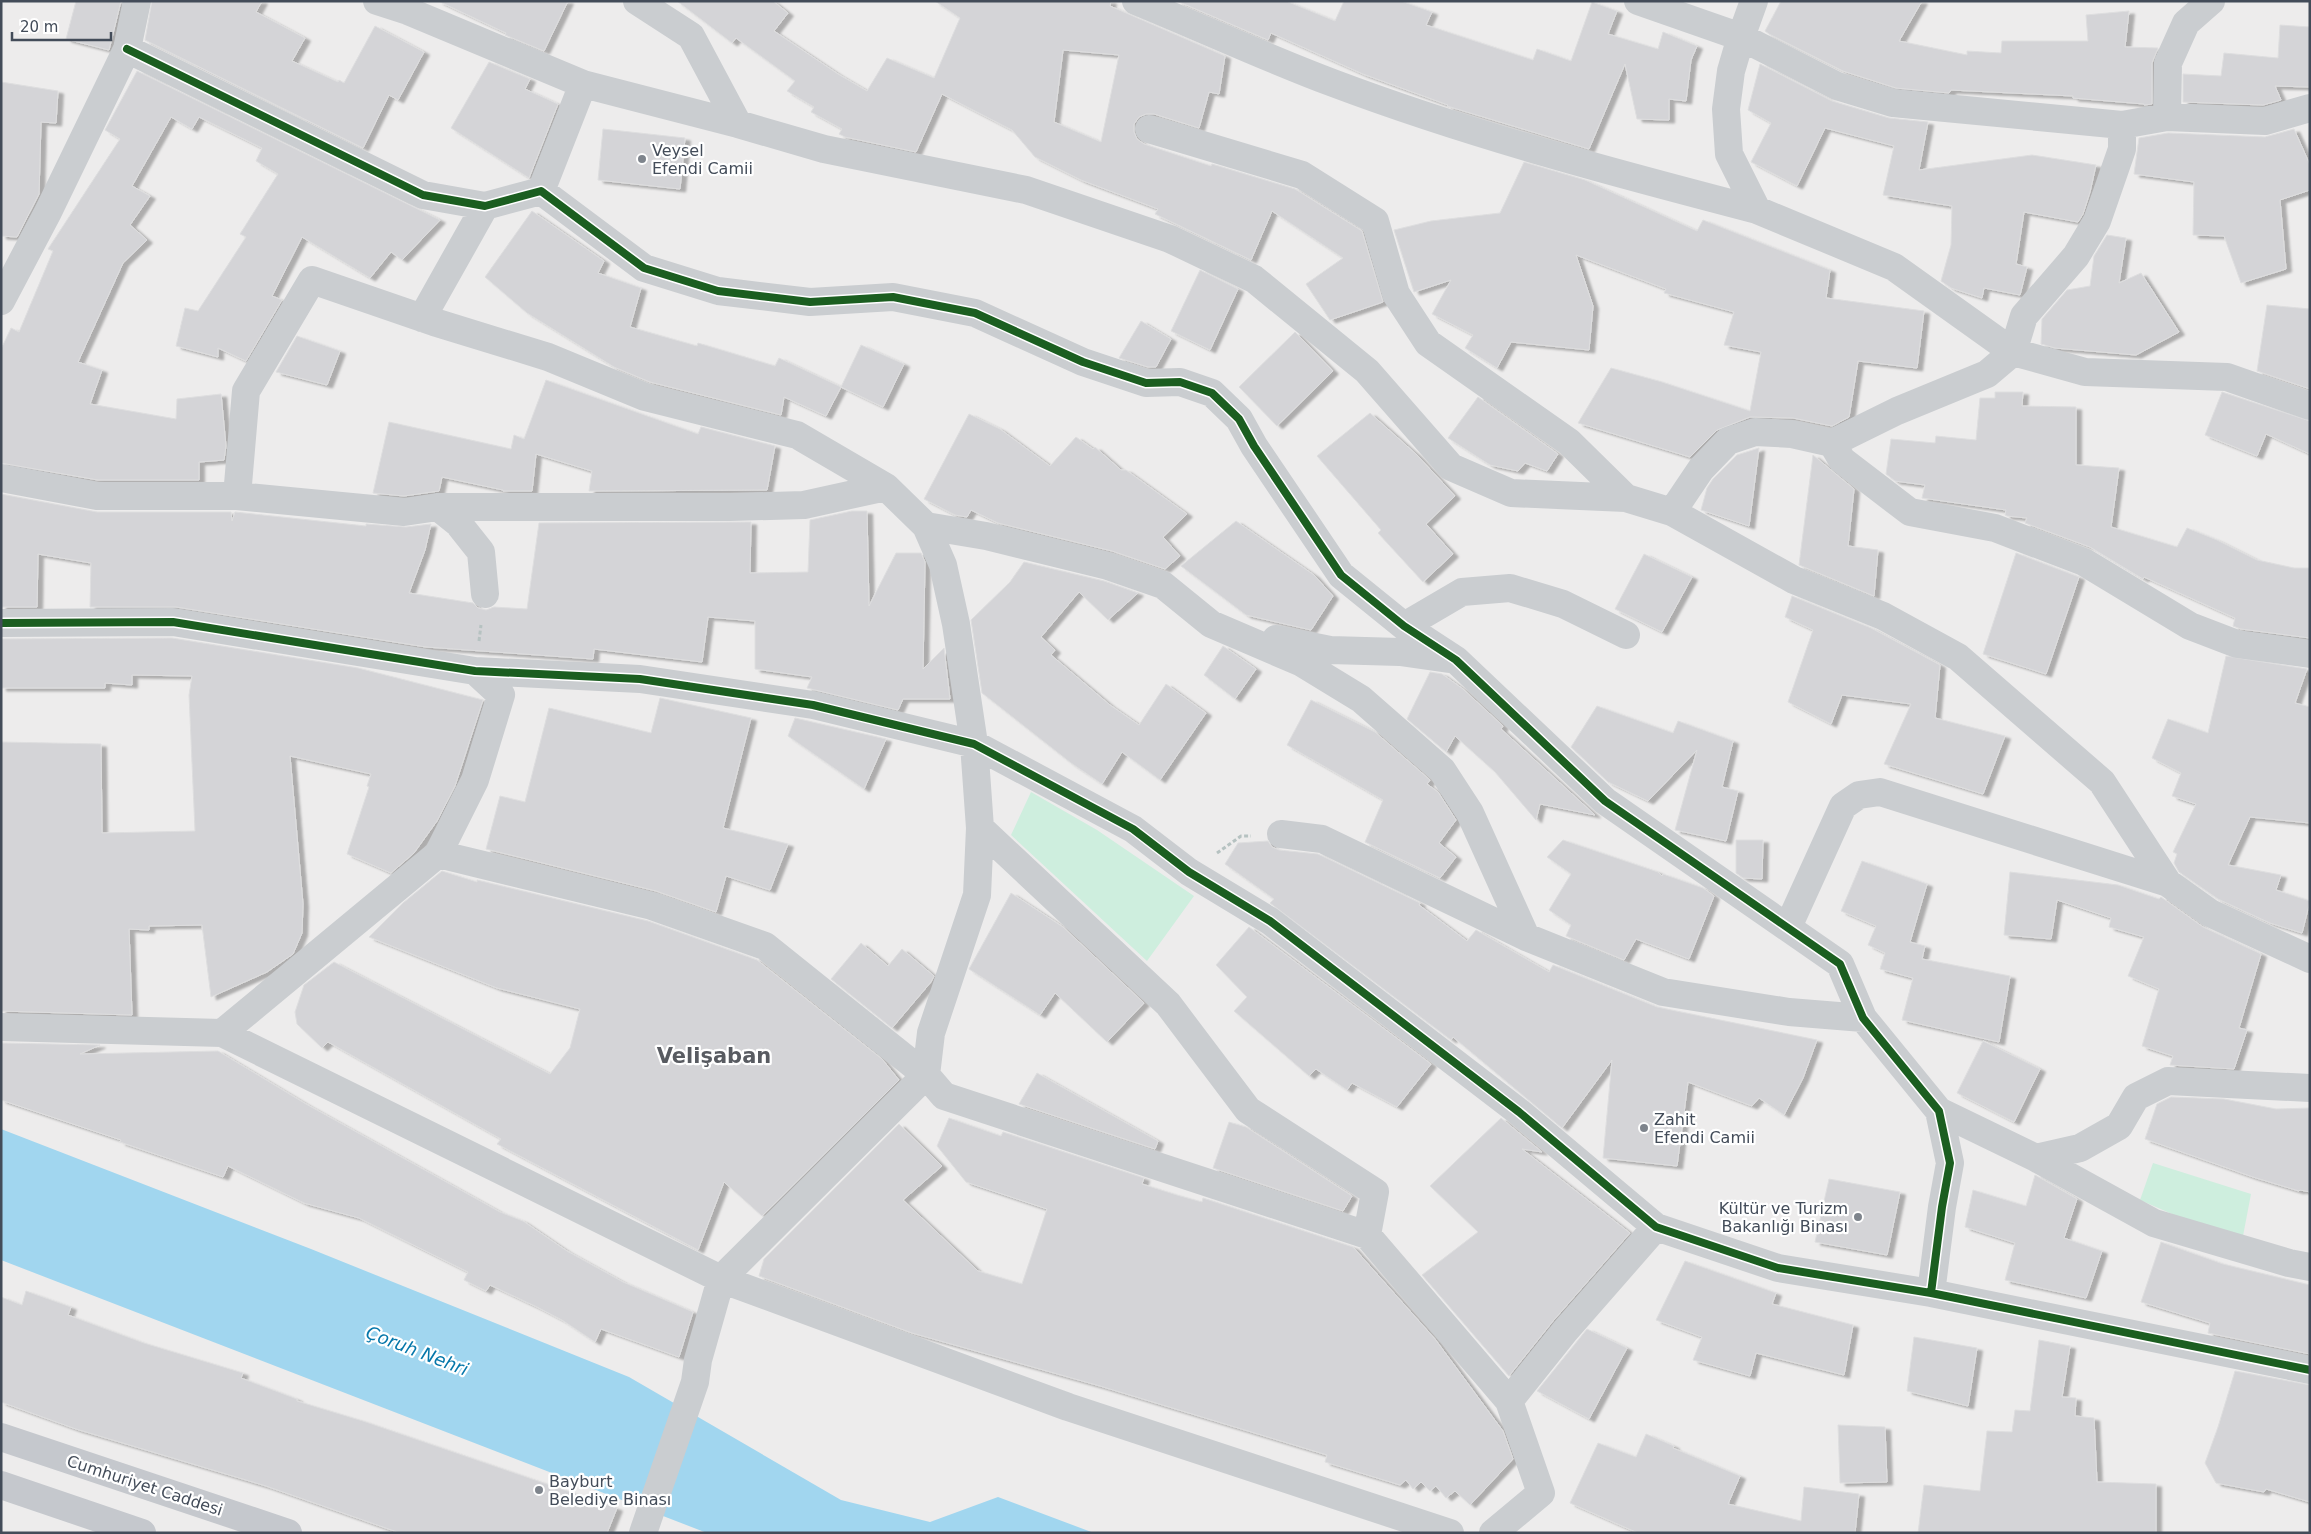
<svg xmlns="http://www.w3.org/2000/svg" width="2311" height="1534" font-family="'DejaVu Sans',sans-serif">
<style>
.green{fill:#ceeede}
.water{fill:#a1d6ef}
.building{fill:#d4d4d7;stroke:#dededf;fill-rule:evenodd;filter:url(#shadow)}
.lines{fill:none;stroke-linecap:round;stroke-linejoin:round}
.path{stroke:#b6c2c1;stroke-width:3;stroke-dasharray:4 2.5;stroke-linecap:butt}
.minor{stroke:#cacdd0;stroke-width:28}
.major{stroke:#c5c8cd;stroke-width:28}
.cycleway-casing{stroke:#fff;stroke-width:11}
.cycleway{stroke:#1b5e20;stroke-width:8}
.poi-dot{fill:#7e848c;stroke:#fff;stroke-width:2}
.labels{text-anchor:middle;stroke-width:4.5;stroke-linejoin:round;paint-order:stroke}
.poi-label{font-size:16px;fill:#434c59;stroke:#fff;text-anchor:start}
.street-label{font-size:16px;fill:#434c59;stroke:#fff}
.water-label{font-size:18px;font-style:italic;fill:#0577aa;stroke:#fff}
.district-label{font-size:21px;font-weight:bold;fill:#585b61;stroke:#fff}
</style>
<defs>
<filter id="shadow"><feDropShadow dx="5.5" dy="3" stdDeviation="1" flood-color="#0004"/></filter>
</defs>
<rect width="100%" height="100%" fill="#edecec"/>
<path class="green" d="M 1031,792 L 1097,830 L 1194,896 L 1147,961 L 1011,835 Z
M 2153,1163 L 2251,1194 L 2243,1236 L 2188,1221 L 2140,1200 Z"/>
<path class="water" d="M 1,1129 L 311,1249 L 629,1377 L 841,1500 L 930,1522 L 998,1497 L 1094,1533 L 707,1533 L 1,1260 Z"/>
<path class="building" d="M 76,1 L 121,1 L 109,50 L 66,39 Z
M 152,1 L 262,1 L 256,12 L 305,38 L 292,61 L 338,82 L 339,80 L 344,83 L 375,26 L 424,52 L 398,100 L 389,95 L 363,148 L 145,40 Z
M 438,1 L 568,1 L 544,51 L 505,35 L 506,33 Z
M 677,1 L 773,1 L 788,13 L 774,31 L 838,74 L 867,91 L 887,58 L 934,78 L 960,18 L 935,1 L 1111,1 L 1110,6 L 1225,56 L 1219,94 L 1209,92 L 1199,128 L 1154,114 L 1146,114 L 1139,117 L 1134,124 L 1134,132 L 1137,139 L 1144,144 L 1211,166 L 1212,164 L 1295,189 L 1362,231 L 1383,302 L 1330,320 L 1306,284 L 1343,258 L 1272,211 L 1251,260 L 1155,214 L 1158,209 L 1081,180 L 1035,157 L 1012,130 L 942,94 L 916,152 L 845,137 L 839,134 L 842,129 L 811,112 L 814,107 L 787,91 L 795,81 L 736,38 L 732,43 ZM 1063,50 L 1119,55 L 1101,142 L 1054,122 Z
M 1177,1 L 1286,1 L 1335,21 L 1344,1 L 1401,1 L 1432,12 L 1426,25 L 1533,60 L 1537,49 L 1571,61 L 1592,2 L 1617,11 L 1608,34 L 1658,49 L 1663,32 L 1697,46 L 1691,60 L 1686,101 L 1669,99 L 1669,120 L 1637,119 L 1625,64 L 1589,149 L 1447,106 L 1448,105 L 1363,74 L 1271,33 L 1268,40 Z
M 1781,1 L 1922,1 L 1899,41 L 1967,55 L 1967,51 L 2001,53 L 2002,41 L 2088,41 L 2086,15 L 2129,11 L 2125,47 L 2158,48 L 2152,63 L 2152,104 L 2144,105 L 2144,104 L 2073,98 L 2073,96 L 1951,90 L 1949,93 L 1896,88 L 1843,71 L 1769,34 L 1765,31 Z
M 2280,25 L 2310,27 L 2310,87 L 2275,86 L 2281,100 L 2263,105 L 2183,102 L 2183,74 L 2221,76 L 2224,53 L 2278,58 Z
M 489,62 L 530,79 L 525,89 L 558,104 L 529,178 L 451,128 Z
M 1760,64 L 1832,101 L 1889,118 L 1928,122 L 1919,170 L 2032,155 L 2096,165 L 2090,192 L 2083,214 L 2078,222 L 2024,212 L 2016,264 L 2027,267 L 2020,295 L 1984,288 L 1982,298 L 1951,288 L 1941,281 L 1951,245 L 1952,206 L 1883,195 L 1894,146 L 1825,128 L 1797,186 L 1751,162 L 1771,123 L 1748,110 Z
M 137,71 L 440,220 L 402,260 L 391,252 L 370,278 L 302,237 L 272,296 L 282,300 L 246,361 L 218,348 L 218,357 L 176,346 L 185,308 L 198,311 L 246,237 L 240,234 L 278,174 L 256,161 L 262,148 L 199,117 L 192,129 L 171,117 L 132,186 L 150,196 L 130,225 L 147,240 L 123,263 L 78,362 L 102,370 L 90,404 L 176,419 L 177,399 L 221,394 L 226,446 L 224,460 L 199,462 L 199,480 L 98,480 L 1,463 L 1,349 L 11,328 L 19,332 L 53,251 L 48,249 L 120,139 L 105,130 Z
M 1,82 L 58,91 L 56,123 L 41,122 L 39,194 L 17,237 L 1,236 Z
M 603,129 L 685,138 L 680,189 L 598,180 Z
M 2294,129 L 2310,165 L 2310,190 L 2280,200 L 2286,269 L 2241,283 L 2224,236 L 2193,235 L 2194,182 L 2134,174 L 2139,138 L 2168,133 L 2265,137 Z
M 1524,162 L 1585,180 L 1697,231 L 1703,220 L 1830,270 L 1826,298 L 1924,311 L 1917,368 L 1858,361 L 1849,417 L 1832,426 L 1793,418 L 1750,417 L 1717,430 L 1690,457 L 1578,423 L 1611,368 L 1662,382 L 1750,411 L 1761,352 L 1724,345 L 1734,312 L 1664,293 L 1666,289 L 1576,255 L 1593,306 L 1589,350 L 1511,342 L 1497,368 L 1465,348 L 1473,335 L 1432,314 L 1451,280 L 1414,292 L 1394,230 L 1431,221 L 1500,213 Z
M 532,211 L 604,261 L 598,273 L 641,288 L 630,327 L 697,346 L 698,343 L 775,366 L 779,358 L 841,387 L 826,416 L 784,397 L 781,415 L 650,382 L 614,367 L 527,313 L 485,277 Z
M 2107,235 L 2126,238 L 2119,283 L 2141,273 L 2179,332 L 2136,355 L 2055,348 L 2041,344 L 2042,319 L 2067,290 L 2090,286 L 2094,256 Z
M 1200,270 L 1238,289 L 1210,350 L 1171,331 Z
M 2267,305 L 2310,309 L 2310,389 L 2257,371 Z
M 1141,321 L 1171,339 L 1156,367 L 1148,367 L 1119,358 Z
M 1295,332 L 1333,371 L 1277,426 L 1239,387 Z
M 297,336 L 340,351 L 327,385 L 276,372 Z
M 861,345 L 904,364 L 883,407 L 841,387 Z
M 546,380 L 698,434 L 701,427 L 775,446 L 767,490 L 589,491 L 592,471 L 536,454 L 532,491 L 503,491 L 503,490 L 442,477 L 439,491 L 404,496 L 373,493 L 389,422 L 511,449 L 514,435 L 524,439 Z
M 1995,392 L 2023,392 L 2022,406 L 2076,407 L 2076,465 L 2119,468 L 2111,527 L 2177,547 L 2187,528 L 2217,540 L 2257,560 L 2294,568 L 2310,568 L 2310,638 L 2241,629 L 2233,626 L 2235,618 L 2144,577 L 2143,579 L 2090,547 L 2025,523 L 2027,518 L 2007,516 L 2005,515 L 2006,510 L 1922,498 L 1925,485 L 1895,481 L 1886,474 L 1891,439 L 1935,443 L 1936,436 L 1976,440 L 1980,398 L 1995,398 Z
M 2222,392 L 2310,421 L 2310,454 L 2266,434 L 2257,456 L 2205,435 Z
M 1478,397 L 1558,454 L 1547,471 L 1525,463 L 1518,471 L 1490,465 L 1448,438 Z
M 1370,413 L 1417,455 L 1455,496 L 1426,524 L 1453,554 L 1423,582 L 1378,533 L 1381,530 L 1317,456 Z
M 969,414 L 1000,429 L 1050,466 L 1076,437 L 1093,449 L 1095,447 L 1121,470 L 1126,470 L 1187,514 L 1163,537 L 1180,556 L 1165,569 L 1112,551 L 998,523 L 971,510 L 967,517 L 955,515 L 924,499 Z
M 1759,448 L 1749,526 L 1701,510 L 1707,488 L 1713,479 L 1737,455 Z
M 1813,455 L 1854,489 L 1848,546 L 1878,550 L 1874,596 L 1799,565 Z
M 1,494 L 97,512 L 231,512 L 232,521 L 235,512 L 366,526 L 366,524 L 406,527 L 431,524 L 425,550 L 409,593 L 473,603 L 478,608 L 486,610 L 494,607 L 527,609 L 539,523 L 751,522 L 750,573 L 808,572 L 810,520 L 852,511 L 867,511 L 869,606 L 896,553 L 921,553 L 925,562 L 923,669 L 944,648 L 950,699 L 903,699 L 898,710 L 807,688 L 812,677 L 755,669 L 755,621 L 708,617 L 702,662 L 594,649 L 593,659 L 426,647 L 176,607 L 90,607 L 91,563 L 38,554 L 37,607 L 1,607 Z
M 1236,521 L 1314,575 L 1333,596 L 1311,630 L 1246,615 L 1181,566 Z
M 2016,553 L 2079,577 L 2046,674 L 1983,654 Z
M 1644,554 L 1692,577 L 1662,632 L 1615,609 Z
M 1024,562 L 1104,581 L 1138,593 L 1108,620 L 1079,592 L 1041,637 L 1055,650 L 1051,655 L 1110,705 L 1139,725 L 1166,684 L 1206,713 L 1160,780 L 1122,752 L 1102,784 L 1071,763 L 982,693 L 971,620 L 1010,582 Z
M 1792,596 L 1871,628 L 1940,665 L 1935,718 L 2005,736 L 1983,794 L 1884,764 L 1911,704 L 1842,695 L 1831,724 L 1788,702 L 1813,630 L 1785,617 Z
M 172,638 L 358,668 L 483,700 L 455,786 L 437,821 L 414,853 L 391,873 L 347,854 L 369,787 L 367,786 L 371,774 L 290,756 L 303,904 L 302,933 L 293,954 L 267,972 L 211,997 L 202,925 L 149,926 L 149,930 L 129,929 L 132,1015 L 1,1011 L 1,742 L 101,744 L 102,833 L 195,831 L 189,695 L 192,676 L 132,675 L 132,685 L 105,683 L 105,688 L 1,688 L 1,639 Z
M 1223,646 L 1256,669 L 1235,699 L 1204,675 Z
M 2226,656 L 2307,669 L 2295,703 L 2310,707 L 2310,823 L 2250,817 L 2228,865 L 2281,875 L 2276,890 L 2310,901 L 2302,933 L 2270,923 L 2218,899 L 2179,872 L 2174,863 L 2177,854 L 2173,852 L 2196,804 L 2172,796 L 2181,773 L 2152,758 L 2168,719 L 2208,733 Z
M 1430,672 L 1442,674 L 1463,689 L 1503,726 L 1501,729 L 1595,815 L 1540,804 L 1536,820 L 1495,772 L 1455,736 L 1446,752 L 1407,719 Z
M 660,698 L 751,718 L 723,828 L 788,844 L 770,890 L 726,876 L 716,912 L 656,891 L 486,849 L 500,796 L 525,802 L 549,708 L 651,733 Z
M 1311,700 L 1375,732 L 1430,780 L 1427,784 L 1438,792 L 1456,820 L 1439,843 L 1456,857 L 1440,878 L 1365,842 L 1383,800 L 1287,745 Z
M 1597,706 L 1673,733 L 1678,721 L 1733,741 L 1722,787 L 1738,791 L 1726,841 L 1675,830 L 1697,750 L 1648,801 L 1608,782 L 1571,747 Z
M 795,718 L 886,739 L 864,789 L 788,736 Z
M 1563,840 L 1658,872 L 1662,876 L 1663,874 L 1703,888 L 1714,896 L 1689,959 L 1636,939 L 1624,960 L 1566,936 L 1571,925 L 1549,910 L 1571,874 L 1547,857 Z
M 1736,840 L 1763,840 L 1762,879 L 1743,878 L 1736,873 Z
M 1268,841 L 1272,847 L 1279,850 L 1318,854 L 1420,903 L 1419,905 L 1467,941 L 1476,930 L 1549,972 L 1553,965 L 1657,1007 L 1817,1040 L 1803,1078 L 1784,1115 L 1759,1098 L 1752,1106 L 1688,1082 L 1677,1166 L 1603,1158 L 1612,1060 L 1562,1128 L 1453,1037 L 1451,1040 L 1270,903 L 1274,899 L 1225,864 L 1238,843 Z
M 1862,861 L 1927,884 L 1910,942 L 1925,946 L 1922,959 L 2010,976 L 1999,1042 L 1902,1020 L 1913,978 L 1880,969 L 1885,953 L 1868,945 L 1876,926 L 1841,911 Z
M 442,871 L 477,882 L 477,880 L 648,921 L 757,960 L 882,1059 L 899,1080 L 762,1216 L 724,1182 L 698,1250 L 497,1144 L 501,1139 L 328,1042 L 322,1048 L 297,1024 L 295,1012 L 304,985 L 334,962 L 550,1074 L 570,1048 L 580,1009 L 497,988 L 369,937 L 403,903 Z
M 2010,872 L 2118,885 L 2159,899 L 2161,897 L 2203,927 L 2261,954 L 2239,1028 L 2247,1030 L 2234,1069 L 2170,1065 L 2173,1056 L 2142,1046 L 2159,989 L 2128,976 L 2144,937 L 2109,927 L 2111,918 L 2057,900 L 2051,939 L 2004,935 Z
M 1011,893 L 1063,927 L 1144,1003 L 1107,1042 L 1055,993 L 1040,1015 L 969,969 Z
M 1249,927 L 1431,1064 L 1397,1107 L 1352,1083 L 1347,1090 L 1316,1069 L 1309,1076 L 1234,1011 L 1247,997 L 1216,965 Z
M 861,943 L 888,966 L 902,949 L 934,976 L 931,982 L 892,1028 L 831,979 Z
M 1983,1041 L 2040,1069 L 2014,1122 L 1957,1093 Z
M 1,1043 L 100,1045 L 80,1054 L 218,1051 L 306,1104 L 500,1212 L 523,1221 L 567,1251 L 623,1282 L 693,1312 L 679,1357 L 601,1329 L 595,1342 L 562,1320 L 537,1307 L 490,1285 L 486,1291 L 464,1280 L 468,1272 L 359,1218 L 304,1203 L 228,1166 L 223,1177 L 120,1142 L 121,1140 L 1,1100 Z
M 1037,1073 L 1158,1141 L 1155,1149 L 1019,1104 Z
M 2171,1097 L 2224,1099 L 2276,1109 L 2310,1108 L 2310,1192 L 2300,1190 L 2299,1191 L 2253,1177 L 2145,1139 L 2157,1104 Z
M 949,1118 L 1001,1136 L 1003,1132 L 1144,1178 L 1142,1184 L 1177,1195 L 1202,1202 L 1203,1198 L 1353,1247 L 1435,1339 L 1503,1431 L 1513,1459 L 1470,1505 L 1455,1491 L 1446,1498 L 1436,1486 L 1430,1491 L 1421,1482 L 1413,1489 L 1406,1480 L 1400,1485 L 1325,1462 L 1327,1455 L 1100,1386 L 912,1333 L 759,1276 L 764,1259 L 899,1124 L 942,1166 L 903,1200 L 978,1271 L 1022,1284 L 1047,1209 L 966,1182 L 937,1146 Z
M 1501,1118 L 1542,1152 L 1522,1149 L 1630,1233 L 1553,1321 L 1509,1376 L 1422,1275 L 1478,1232 L 1430,1186 Z
M 1229,1122 L 1246,1127 L 1352,1196 L 1343,1211 L 1213,1168 Z
M 2035,1175 L 2077,1199 L 2064,1238 L 2102,1251 L 2086,1298 L 2005,1280 L 2015,1243 L 1965,1227 L 1973,1190 L 2026,1206 Z
M 1829,1179 L 1900,1192 L 1887,1255 L 1815,1242 Z
M 2161,1242 L 2223,1264 L 2310,1285 L 2310,1354 L 2208,1333 L 2210,1323 L 2141,1302 Z
M 1685,1261 L 1776,1293 L 1772,1304 L 1853,1325 L 1844,1375 L 1756,1353 L 1750,1376 L 1693,1360 L 1702,1337 L 1656,1320 Z
M 26,1291 L 71,1307 L 68,1315 L 144,1343 L 243,1373 L 241,1378 L 297,1399 L 297,1401 L 363,1421 L 617,1508 L 607,1533 L 400,1533 L 266,1486 L 76,1429 L 1,1402 L 1,1297 L 22,1305 Z
M 1587,1329 L 1627,1348 L 1589,1419 L 1537,1391 Z
M 1914,1337 L 1977,1348 L 1968,1406 L 1907,1391 Z
M 2039,1340 L 2070,1346 L 2062,1397 L 2076,1398 L 2075,1416 L 2094,1418 L 2097,1482 L 2156,1484 L 2156,1533 L 1918,1533 L 1924,1485 L 1980,1491 L 1987,1431 L 2012,1432 L 2015,1410 L 2030,1411 Z
M 2235,1371 L 2310,1385 L 2310,1502 L 2266,1489 L 2264,1492 L 2216,1483 L 2205,1463 L 2218,1427 Z
M 1838,1425 L 1885,1427 L 1887,1482 L 1840,1483 Z
M 1646,1434 L 1674,1446 L 1673,1448 L 1740,1476 L 1728,1504 L 1801,1521 L 1804,1487 L 1859,1494 L 1855,1533 L 1638,1533 L 1570,1503 L 1598,1443 L 1636,1457 Z"/>
<g class="lines">
<path class="path" d="M 479,641 L 481,625
M 1217,853 L 1241,836 L 1251,836"/>
<path class="minor" d="M 377,1 L 408,11 L 583,84 L 738,124 L 824,149 L 1026,190 L 1170,239 L 1254,279 L 1367,371 L 1451,467 L 1511,493 L 1626,498
M 637,1 L 691,36 L 738,124
M 1136,1 C 1202,28 1266,58 1333,83 C 1471,135 1615,173 1757,210
M 1638,1 L 1741,37 L 1837,86 L 1893,103 L 2122,125 L 2167,117 L 2265,121 L 2310,108
M 1754,1 L 1741,37 L 1731,71 L 1726,109 L 1729,154 L 1757,210 L 1894,267 L 2013,352 L 2085,372 L 2227,377 L 2310,406
M 127,49 L 423,195 L 485,206 L 541,191 L 644,268 L 718,291 L 810,302 L 893,297 L 975,313 L 1083,362 L 1146,383 L 1180,382 L 1212,393 L 1239,419 L 1254,446 L 1341,575 L 1404,626 L 1456,660 L 1605,801 L 1840,964 L 1863,1018 L 1939,1111 L 1950,1163 L 1942,1207 L 1931,1293
M 2167,117 L 2168,63 L 2186,23 L 2211,1
M 1149,129 L 1302,175 L 1375,221 L 1396,294 L 1428,343 L 1569,442 L 1626,498 L 1672,512 L 1794,580 L 1883,616 L 1958,657 L 2102,782 L 2168,883 L 2210,913 L 2310,959
M 541,191 L 583,84
M 1,301 L 48,212 L 127,49 L 137,1
M 422,318 L 485,206
M 1832,443 L 1842,460 L 1910,512 L 1995,528 L 2084,562 L 2190,626 L 2237,644 L 2310,654
M 1,478 L 97,496 L 237,496 L 404,512 L 438,507 L 730,507 L 804,505 L 886,487
M 237,496 L 246,391 L 312,280 L 434,322 L 548,357 L 645,397 L 797,435 L 886,487 L 926,526 L 943,565 L 956,624 L 974,744 L 980,828 L 977,895 L 931,1033 L 926,1075 L 721,1279 L 698,1360 L 695,1382 L 643,1533
M 438,507 L 458,523 L 481,552 L 485,594
M 1672,512 L 1701,469 L 1728,441 L 1755,432 L 1792,434 L 1832,443 L 1897,411 L 1987,374 L 2013,352 L 2024,316 L 2076,256 L 2097,221 L 2122,149 L 2122,125
M 926,526 L 986,536 L 1108,566 L 1163,585 L 1211,624 L 1302,663 L 1361,699 L 1442,770 L 1470,813 L 1526,937
M 1,623 L 173,622 L 475,671 L 640,679 L 813,705 L 974,744 L 1133,829 L 1189,872 L 1270,921 L 1519,1112 L 1656,1227 L 1778,1268 L 1931,1293 L 2310,1370
M 1404,626 L 1462,592 L 1510,588 L 1563,604 L 1626,635
M 1276,639 L 1330,650 L 1400,652 L 1449,659
M 980,828 L 1168,1004 L 1248,1110 L 1375,1192 L 1367,1235
M 1281,834 L 1322,839 L 1526,937 L 1663,992 L 1789,1012 L 1863,1018
M 438,854 L 652,906 L 765,946 L 926,1075 L 944,1096 L 1367,1235 L 1509,1401
M 1788,927 L 1843,806 L 1859,795 L 1880,792 L 2168,883
M 1,1027 L 222,1033 L 721,1279 L 1068,1407 L 1450,1533
M 222,1033 L 438,854 L 475,780 L 501,695 L 475,671
M 1939,1111 L 2036,1158 L 2080,1148 L 2119,1126 L 2136,1097 L 2168,1081 L 2310,1088
M 2036,1158 L 2154,1223 L 2289,1263 L 2310,1267
M 1493,1533 L 1541,1493 L 1509,1401 L 1565,1331 L 1656,1227"/>
<path class="major" d="M 1,1437 L 288,1533
M 1,1485 L 142,1533"/>
<g class="cycleway-casing">
<path id="cycleway" d="M 127,49 L 423,195 L 485,206 L 541,191 L 644,268 L 718,291 L 810,302 L 893,297 L 975,313 L 1083,362 L 1146,383 L 1180,382 L 1212,393 L 1239,419 L 1254,446 L 1341,575 L 1404,626 L 1456,660 L 1605,801 L 1840,964 L 1863,1018 L 1939,1111 L 1950,1163 L 1942,1207 L 1931,1293
M 1,623 L 173,622 L 475,671 L 640,679 L 813,705 L 974,744 L 1133,829 L 1189,872 L 1270,921 L 1519,1112 L 1656,1227 L 1778,1268 L 1931,1293 L 2310,1370"/>
</g>
<use href="#cycleway" class="cycleway"/>
</g>
<g class="poi-dot">
<circle cx="642" cy="159" r="5"/>
<circle cx="1644" cy="1128" r="5"/>
<circle cx="1858" cy="1217" r="5"/>
<circle cx="539" cy="1490" r="5"/>
</g>
<g class="labels">
<g class="poi-label">
<text x="652" y="156">Veysel<tspan x="652" dy="18">Efendi Camii</tspan></text>
<text x="1654" y="1125">Zahit<tspan x="1654" dy="18">Efendi Camii</tspan></text>
<text x="1848" y="1214" text-anchor="end">Kültür ve Turizm<tspan x="1848" dy="18">Bakanlığı Binası</tspan></text>
<text x="549" y="1487">Bayburt<tspan x="549" dy="18">Belediye Binası</tspan></text>
</g>
<g class="street-label">
<text transform="translate(145 1485) rotate(18)" y="6">Cumhuriyet Caddesi</text>
</g>
<g class="water-label">
<text transform="translate(417 1351) rotate(21)" y="6">Çoruh Nehri</text>
</g>
<g class="district-label">
<text x="714" y="1063">Velişaban</text>
</g>
</g>
<rect width="2311" height="1534" fill="none" stroke="#434c59" stroke-width="5"/>
<path d="M12 32v8h99v-8" fill="none" stroke="#434c59" stroke-width="2.5"/>
<text x="20" y="32" font-size="15" fill="#434c59" stroke="#ffffff" stroke-width="4" paint-order="stroke">20 m</text>
</svg>
